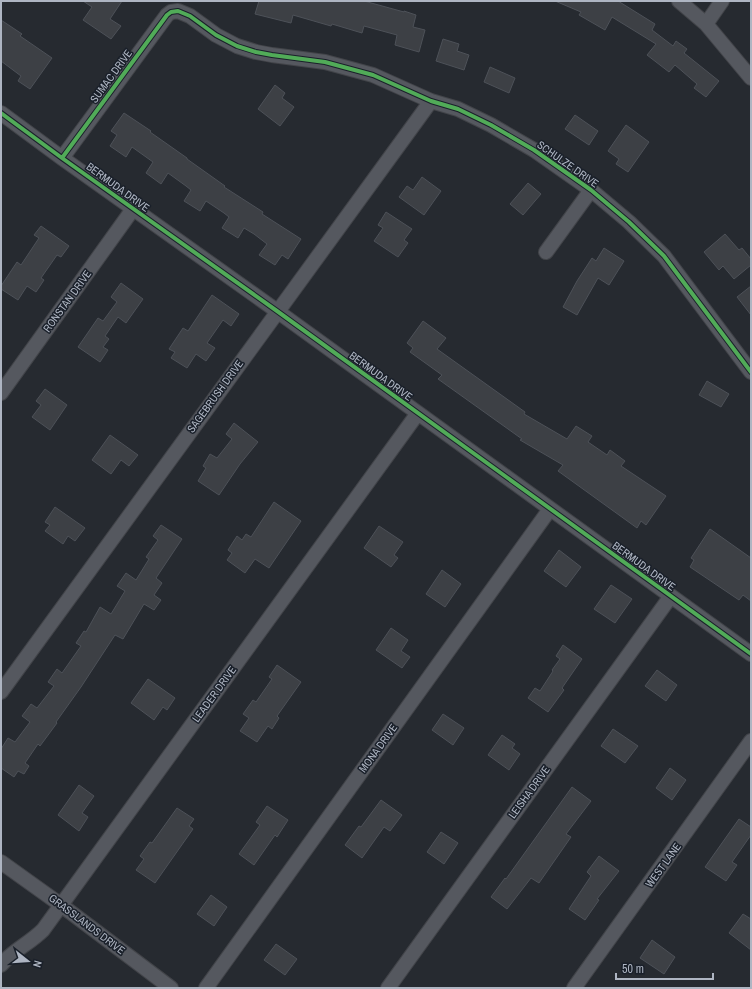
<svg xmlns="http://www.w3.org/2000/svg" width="752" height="989" font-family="'Archivo Narrow',sans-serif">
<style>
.building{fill:#3d4045;stroke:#4d5158}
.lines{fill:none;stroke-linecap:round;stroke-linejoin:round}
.minor-casing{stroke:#424449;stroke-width:16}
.minor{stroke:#55585f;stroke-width:14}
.cycleway-casing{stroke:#1a202a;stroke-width:6}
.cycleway{stroke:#51ab58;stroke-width:4}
.labels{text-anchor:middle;stroke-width:3;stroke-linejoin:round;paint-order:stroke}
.street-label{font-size:11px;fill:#aeb5c2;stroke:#1a202a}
</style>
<rect width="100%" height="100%" fill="#262a30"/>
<path class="building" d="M 83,1 L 122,1 L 110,19 L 121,26 L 111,39 L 83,20 L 92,7 Z
M 259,1 L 364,1 L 404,12 L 404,11 L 416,15 L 413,27 L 425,30 L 419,52 L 395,45 L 397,35 L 364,26 L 362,33 L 332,24 L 331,26 L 293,15 L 291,23 L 255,14 Z
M 555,1 L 618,1 L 655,24 L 652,30 L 673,46 L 676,41 L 687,49 L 684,53 L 719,81 L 706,97 L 694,88 L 697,84 L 675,65 L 669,72 L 647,55 L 656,44 L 612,17 L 605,30 L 579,15 L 581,12 Z
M 1,20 L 22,34 L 20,36 L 52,58 L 30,89 L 18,81 L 21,76 L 1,61 Z
M 443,39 L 459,44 L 457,51 L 469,55 L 464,70 L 436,61 Z
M 490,67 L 515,78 L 509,93 L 484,82 Z
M 275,85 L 285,93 L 282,98 L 294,107 L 280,126 L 258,109 Z
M 124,113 L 151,131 L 150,132 L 187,158 L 187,159 L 225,186 L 224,187 L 263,212 L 262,214 L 301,239 L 288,259 L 282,255 L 275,265 L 259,255 L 267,244 L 254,234 L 244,228 L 238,238 L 222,228 L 229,217 L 224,213 L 206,201 L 200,211 L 184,201 L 191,190 L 186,186 L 168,173 L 161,184 L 146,173 L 153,162 L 132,147 L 126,157 L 110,146 L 117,135 L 111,131 Z
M 575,115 L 598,131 L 589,145 L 565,129 Z
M 626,125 L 649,142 L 628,172 L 616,164 L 619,159 L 608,151 Z
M 422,177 L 441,191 L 424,215 L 399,197 L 407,186 L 413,190 Z
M 528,183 L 541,194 L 523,215 L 510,204 Z
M 386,212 L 412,229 L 404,240 L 408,243 L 398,257 L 374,241 L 383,228 L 378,225 Z
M 41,226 L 69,246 L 61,257 L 57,255 L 41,278 L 44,280 L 36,292 L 27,286 L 18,300 L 1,289 L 1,286 L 17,262 L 21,265 L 39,238 L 34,235 Z
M 725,234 L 739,250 L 742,248 L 751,259 L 751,265 L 734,279 L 723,266 L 719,270 L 704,252 Z
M 604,248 L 624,261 L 609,285 L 598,278 L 577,315 L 563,307 L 577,281 L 592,258 L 596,261 Z
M 121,283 L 143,299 L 126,323 L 118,317 L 105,336 L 109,339 L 103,347 L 108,350 L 100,362 L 78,347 L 98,318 L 103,321 L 117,302 L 111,297 Z
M 751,286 L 751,315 L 737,297 Z
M 212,295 L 239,314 L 231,326 L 223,320 L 207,343 L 215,348 L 206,361 L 196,354 L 187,368 L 171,358 L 175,352 L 169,349 L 183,328 L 188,331 Z
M 423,321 L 446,338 L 437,349 L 525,412 L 524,414 L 567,439 L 576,426 L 592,436 L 588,442 L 607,455 L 610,450 L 625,461 L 621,466 L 666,496 L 646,525 L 641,521 L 637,528 L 558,471 L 563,465 L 520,440 L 522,439 L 438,379 L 442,375 L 410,352 L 413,348 L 407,343 Z
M 707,381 L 729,394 L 721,407 L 699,395 Z
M 45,389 L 67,405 L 50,430 L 32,417 L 41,405 L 36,401 Z
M 234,423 L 258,442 L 240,464 L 219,495 L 198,481 L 206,468 L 203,466 L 210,454 L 217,458 L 232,439 L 226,434 Z
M 110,435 L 138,455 L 129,466 L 121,460 L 111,474 L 92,460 Z
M 274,502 L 301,521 L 269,568 L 255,559 L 245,573 L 227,560 L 232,553 L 228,550 L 237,536 L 242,540 L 246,534 L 251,537 Z
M 55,507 L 85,528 L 75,541 L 68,536 L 63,544 L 45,531 L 50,525 L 45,522 Z
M 161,525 L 182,539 L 156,578 L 162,583 L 154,595 L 161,600 L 154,610 L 144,604 L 123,639 L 115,635 L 81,687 L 56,722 L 57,723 L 40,746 L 38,744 L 25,763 L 29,766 L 24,774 L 18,771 L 14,777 L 1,768 L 1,749 L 8,738 L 15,742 L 30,722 L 22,716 L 31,704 L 37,708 L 54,686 L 48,682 L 57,669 L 62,673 L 81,646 L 76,643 L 84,631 L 86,632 L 100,607 L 111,614 L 125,591 L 117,586 L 126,573 L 136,580 L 149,559 L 146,557 L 158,540 L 153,536 Z
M 379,526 L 403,542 L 394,555 L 398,558 L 391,567 L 364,548 Z
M 710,529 L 751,558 L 751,601 L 743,595 L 739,600 L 690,567 L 694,560 L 691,558 Z
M 559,550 L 581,567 L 566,587 L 544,571 Z
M 442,570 L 461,584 L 445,607 L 426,594 Z
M 611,585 L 632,599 L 615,623 L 594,609 Z
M 391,628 L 408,640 L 401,651 L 410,657 L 402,668 L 376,650 Z
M 563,645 L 582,659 L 562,688 L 564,690 L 548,712 L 528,698 L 535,688 L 540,691 L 553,671 L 552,670 L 560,659 L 556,656 Z
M 277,665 L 301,682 L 277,716 L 279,718 L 272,729 L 268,726 L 257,742 L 240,731 L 249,718 L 243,714 L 253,700 L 256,702 L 272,679 L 269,677 Z
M 657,670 L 677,685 L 666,701 L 645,686 Z
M 148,679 L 175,698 L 167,710 L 163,707 L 154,720 L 131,703 Z
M 443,714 L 464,728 L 453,745 L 432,730 Z
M 613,729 L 638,746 L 625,763 L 601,746 Z
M 502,735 L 515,744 L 512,748 L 520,754 L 509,770 L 488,755 Z
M 670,768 L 686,780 L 672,800 L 656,788 Z
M 79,785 L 94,796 L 82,813 L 88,817 L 79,831 L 58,815 Z
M 572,787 L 591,801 L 566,834 L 571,837 L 539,883 L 531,878 L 507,909 L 491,897 L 505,878 L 506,879 Z
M 381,800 L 402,815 L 390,831 L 384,827 L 362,858 L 345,845 L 359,826 L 361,827 Z
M 267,806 L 288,820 L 277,837 L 275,835 L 254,865 L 239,854 L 260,825 L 256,822 Z
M 177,808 L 194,819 L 189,826 L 193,829 L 155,883 L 136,870 L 144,859 L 140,856 L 150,842 L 152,843 Z
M 739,819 L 751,827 L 751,835 L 732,862 L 737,865 L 726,881 L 705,867 Z
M 441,832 L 458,843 L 444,864 L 427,852 Z
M 599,856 L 619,871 L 597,899 L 599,900 L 585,920 L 569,909 L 591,876 L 587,872 Z
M 211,895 L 227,907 L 214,926 L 197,914 Z
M 743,914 L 751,919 L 751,950 L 729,933 Z
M 652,940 L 675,957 L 664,974 L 640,958 Z
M 276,944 L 297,959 L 285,975 L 264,960 Z"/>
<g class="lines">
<g class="minor-casing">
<path id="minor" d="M 679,1 L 706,24 L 751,78
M 706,24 L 722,1
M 1,113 L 62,158 L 277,311 L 751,654
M 62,158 L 167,15 L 171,12 L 178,11 L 190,16 L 216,35 L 237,46 L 256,52 L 272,55 L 325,62 L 373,75 L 431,101 L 458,109 L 491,125 L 534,150 L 591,190 L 629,222 L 664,256 L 751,372
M 546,252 L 591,190
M 1,393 L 133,209
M 1,692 L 431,101
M 1,862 L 61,905 L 171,988
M 1,965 C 13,950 29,944 43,930 L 418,413
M 206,988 L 550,509
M 388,988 L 671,596
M 574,988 L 751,741"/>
</g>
<use href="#minor" class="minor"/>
<g class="cycleway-casing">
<path id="cycleway" d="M 1,113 L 62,158 L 277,311 L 751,654
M 62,158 L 167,15 L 171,12 L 178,11 L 190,16 L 216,35 L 237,46 L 256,52 L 272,55 L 325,62 L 373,75 L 431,101 L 458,109 L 491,125 L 534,150 L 591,190 L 629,222 L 664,256 L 751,372"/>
</g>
<use href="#cycleway" class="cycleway"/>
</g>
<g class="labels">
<g class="street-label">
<text transform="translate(111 76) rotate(-54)" y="4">SUMAC DRIVE</text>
<text transform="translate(568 164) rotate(35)" y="4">SCHULZE DRIVE</text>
<text transform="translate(118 187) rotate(36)" y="4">BERMUDA DRIVE</text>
<text transform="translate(67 301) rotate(-54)" y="4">RONSTAN DRIVE</text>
<text transform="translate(381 376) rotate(36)" y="4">BERMUDA DRIVE</text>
<text transform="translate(215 396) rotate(-54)" y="4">SAGEBRUSH DRIVE</text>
<text transform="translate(644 566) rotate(36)" y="4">BERMUDA DRIVE</text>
<text transform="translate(214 694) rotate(-54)" y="4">LEADER DRIVE</text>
<text transform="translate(378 748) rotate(-54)" y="4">MONA DRIVE</text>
<text transform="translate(529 792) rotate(-54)" y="4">LEISHA DRIVE</text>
<text transform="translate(663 865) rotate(-54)" y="4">WEST LANE</text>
<text transform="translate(87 924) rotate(37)" y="4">GRASSLANDS DRIVE</text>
</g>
</g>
<rect width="752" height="989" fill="none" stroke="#aeb5c2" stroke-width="4"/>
<g transform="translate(28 961) rotate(107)" stroke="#1a202a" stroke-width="3" paint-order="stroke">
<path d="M0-3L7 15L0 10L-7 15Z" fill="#aeb5c2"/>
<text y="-6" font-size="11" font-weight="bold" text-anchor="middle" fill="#aeb5c2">N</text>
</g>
<path d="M616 973v6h97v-6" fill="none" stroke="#aeb5c2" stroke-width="2"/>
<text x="622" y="973" font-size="12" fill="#aeb5c2" stroke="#1a202a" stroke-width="3" paint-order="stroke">50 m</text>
</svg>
